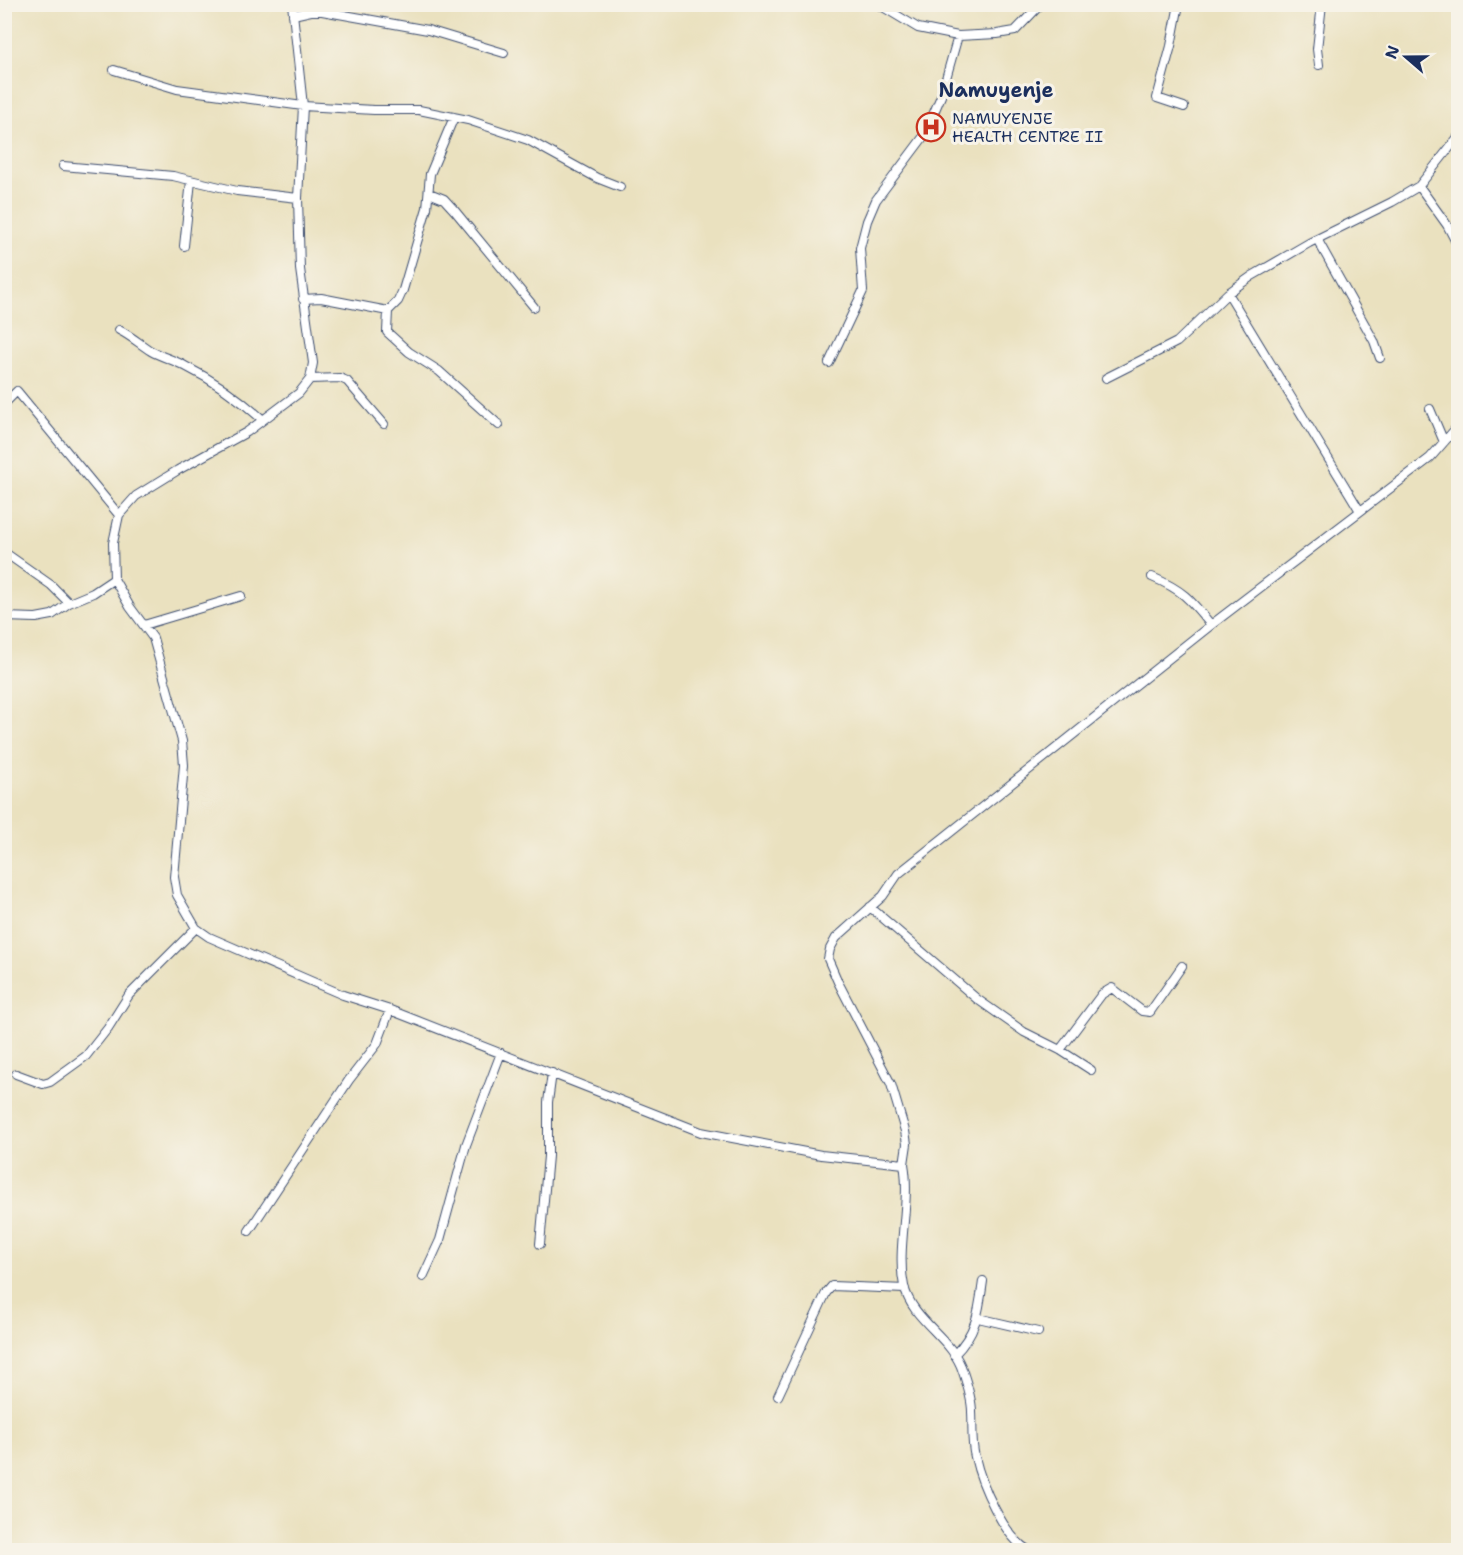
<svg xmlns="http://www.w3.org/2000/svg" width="1463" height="1555" font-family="'Shantell Sans',sans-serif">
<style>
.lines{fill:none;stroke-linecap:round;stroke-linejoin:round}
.street-casing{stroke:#3a4a6d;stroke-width:10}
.street{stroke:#fff;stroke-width:8}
.labels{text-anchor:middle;stroke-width:6;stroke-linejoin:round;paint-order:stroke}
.poi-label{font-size:16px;fill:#1b2f5e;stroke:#f7f3e8;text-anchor:start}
.quarter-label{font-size:20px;font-weight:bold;fill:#1b2f5e;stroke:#f7f3e8}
</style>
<rect width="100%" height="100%" fill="#f7f3e8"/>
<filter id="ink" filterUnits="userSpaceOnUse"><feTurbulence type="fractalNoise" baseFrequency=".0167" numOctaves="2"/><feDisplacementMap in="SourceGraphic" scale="12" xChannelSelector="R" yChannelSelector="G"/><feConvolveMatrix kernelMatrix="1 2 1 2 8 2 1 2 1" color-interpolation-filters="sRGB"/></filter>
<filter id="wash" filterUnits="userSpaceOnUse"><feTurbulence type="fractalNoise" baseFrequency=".008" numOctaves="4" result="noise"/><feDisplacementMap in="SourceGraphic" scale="24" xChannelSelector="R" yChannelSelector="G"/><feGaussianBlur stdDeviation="1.35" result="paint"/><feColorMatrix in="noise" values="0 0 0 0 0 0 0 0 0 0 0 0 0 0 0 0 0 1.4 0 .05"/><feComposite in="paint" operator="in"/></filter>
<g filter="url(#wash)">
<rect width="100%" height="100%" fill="#eae1bf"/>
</g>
<g filter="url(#ink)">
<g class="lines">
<g class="street-casing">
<path id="street" d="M 292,4 L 303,106 L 298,198 L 300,269 L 313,363 L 310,379 L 299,393 L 247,432 L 178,470 L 136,496 L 119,515 L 113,543 L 114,579 L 130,607 L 153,638 L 182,741 L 184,765 L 174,877 L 177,895 L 196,928 L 209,937 L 343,995 L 390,1010 L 701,1132 L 821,1155 L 904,1164 C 911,1203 896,1248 904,1286 C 912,1321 953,1338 963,1372 C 967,1384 972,1399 972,1412 C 973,1427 971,1442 975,1457 C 981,1484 1004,1537 1028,1550
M 878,4 L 918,28 L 958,36 L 997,34 L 1015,31 L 1041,4
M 1179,4 L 1171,46 L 1157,98 L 1184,107
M 293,15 L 311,11 L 322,11 L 428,30 L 504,53
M 1319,65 L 1317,49 L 1322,4
M 114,70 L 177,89 L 303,106 L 374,110 L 419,110 L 468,120 L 528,140 L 597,178 L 620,187
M 454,117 L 430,174 L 427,208 L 403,290 L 398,301 L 388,311 L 387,332 L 409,352 L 439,371 L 499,425
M 63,166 L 173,176 L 237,191 L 298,198
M 1419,186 L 1447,225 L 1458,246
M 429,193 L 444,199 L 455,211 L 534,307
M 1317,239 L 1374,341 L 1380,358
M 184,246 L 191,181
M 1228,293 L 1360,511
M 303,299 L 321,298 L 388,311
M 119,330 C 131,336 140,344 151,351 C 162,357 174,360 185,366 C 213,380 240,399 263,420
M 829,363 L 863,291 L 860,248 L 867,221 L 876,200 L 924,136 L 941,96 L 958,36
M 1106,378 L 1177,342 L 1228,293 L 1252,276 L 1309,243 L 1392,202 L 1419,186 L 1458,137
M 310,379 L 340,378 L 347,381 L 384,424
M 4,404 L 17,391 L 119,515
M 1430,409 L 1444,442
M 4,552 L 51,585 L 69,603
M 1152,577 C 1183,590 1190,599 1211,625
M 4,617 L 36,618 L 52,615 L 69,603 L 93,593 L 114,579
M 144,625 L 241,596
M 870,907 L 977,999 L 1024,1032 L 1060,1050 L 1091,1070
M 1060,1050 L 1102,994 L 1112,988 L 1142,1011 L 1150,1012 L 1182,966
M 16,1074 L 43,1084 L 50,1082 L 86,1056 L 108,1028 L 129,995 L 196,928
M 904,1164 L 907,1144 L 905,1131 L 891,1084 L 838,982 L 828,959 L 830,949 L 836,938 L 883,896 L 898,874 L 1211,625 L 1430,458 L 1458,426
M 249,1231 L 349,1080 L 377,1044 L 390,1010
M 540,1244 L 548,1156 L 548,1102 L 552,1073
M 423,1277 L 440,1240 L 466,1145 L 501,1053
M 978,1318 L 1038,1332
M 954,1355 C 977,1332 979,1311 983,1281
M 778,1396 L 826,1293 L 832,1286 L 905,1289"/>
</g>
<use href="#street" class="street"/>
</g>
</g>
<defs>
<g id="hospital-ring" transform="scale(1.5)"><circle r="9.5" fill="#f7f3e8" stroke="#c8321e" stroke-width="1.5"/><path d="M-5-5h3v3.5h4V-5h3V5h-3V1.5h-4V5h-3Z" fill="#c8321e"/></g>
</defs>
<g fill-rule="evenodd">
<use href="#hospital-ring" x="931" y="127"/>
</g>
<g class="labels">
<g class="poi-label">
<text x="952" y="124">NAMUYENJE<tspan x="952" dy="18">HEALTH CENTRE II</tspan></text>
</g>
<g class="quarter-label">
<text x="996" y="97">Namuyenje</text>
</g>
</g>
<rect width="1463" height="1555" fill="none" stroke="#f7f3e8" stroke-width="24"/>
<g transform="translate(1406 57) rotate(290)" stroke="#f7f3e8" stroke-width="4.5" paint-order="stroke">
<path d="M0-4.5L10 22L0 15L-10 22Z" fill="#1b2f5e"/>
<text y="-9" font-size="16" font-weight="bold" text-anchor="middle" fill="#1b2f5e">N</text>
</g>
</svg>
